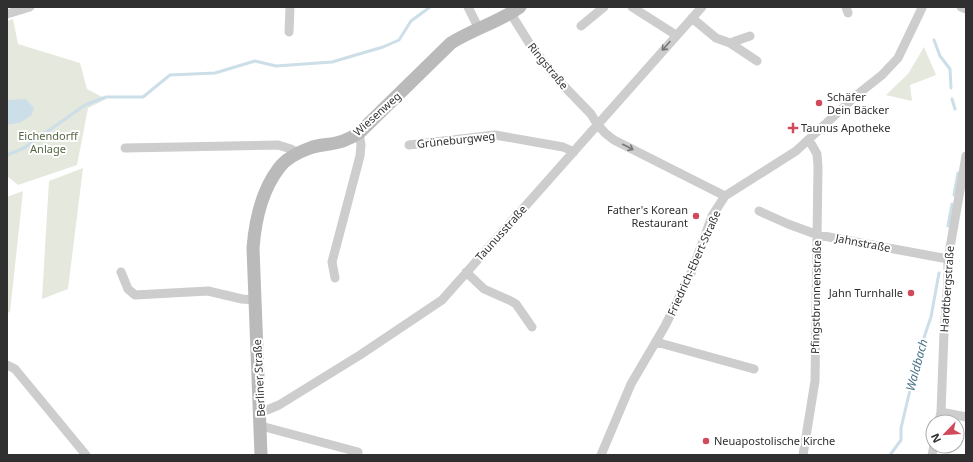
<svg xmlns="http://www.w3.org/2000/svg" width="973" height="462" font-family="'Noto Sans',sans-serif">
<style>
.green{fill:#e4e8dd}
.water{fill:#ccdee7}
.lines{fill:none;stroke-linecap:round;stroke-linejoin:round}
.stream{stroke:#ccdee7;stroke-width:3}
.street{stroke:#cdcdcd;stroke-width:9}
.secondary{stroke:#bababa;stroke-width:13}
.oneway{stroke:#777}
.poi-dot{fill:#d04a5c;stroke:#fff;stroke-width:1.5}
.labels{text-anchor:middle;stroke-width:4;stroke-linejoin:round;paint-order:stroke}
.street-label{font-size:11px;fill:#303030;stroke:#fff}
.poi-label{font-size:11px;fill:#303030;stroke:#fff;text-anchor:start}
.park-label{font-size:11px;fill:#566743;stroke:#fff}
.water-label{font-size:12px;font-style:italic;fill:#487489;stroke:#fff}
</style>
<rect width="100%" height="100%" fill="#fff"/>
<path class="green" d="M 13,19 L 18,44 L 80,63 L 87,89 L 106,99 L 88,108 L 77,165 L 18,185 L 7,176 L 7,125 L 19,123 L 11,100 L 7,100 L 7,21 Z
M 924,47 L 936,75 L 910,85 L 912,101 L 886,95 L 908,74 Z
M 83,168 L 68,289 L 42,299 L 49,181 Z
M 23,191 L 10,312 L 7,313 L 7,197 Z"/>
<path class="water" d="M 26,99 L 34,108 L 31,116 L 19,123 L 7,125 L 7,100 Z"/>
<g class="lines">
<path class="stream" d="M 934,40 L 940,56 L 950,69 L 951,88
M 952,99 L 955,109
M 7,155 L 24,148 L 85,105 L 106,97 L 143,97 L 170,75 L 215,73 L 255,61 L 276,66 L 332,62 L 383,47 L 399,40 L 411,21 L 430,7
M 954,195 L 958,173
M 948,226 L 952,204
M 890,455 L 901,440 L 901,428 L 919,352 L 931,317 L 939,273"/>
<path class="street" d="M 468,7 L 479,29
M 632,7 L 676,35
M 846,7 L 848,13
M 961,7 L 966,9
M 7,14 L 30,7
M 511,14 L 531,46 L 559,81 L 591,114 L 597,124 L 605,133 L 614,140 L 725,196
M 692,18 L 716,38 L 730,43 L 757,61
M 581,26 L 604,7
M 289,32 L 290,7
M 730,43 L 750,36
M 409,145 L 495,135 L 563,147 L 574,152
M 125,148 L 278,145 L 291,149 L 297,153
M 759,211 L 788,224 L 818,235 L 948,259
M 121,272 L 128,289 L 135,295 L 208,291 L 242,299 L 255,300
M 466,272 L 484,289 L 511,301 L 516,304 L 532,327
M 335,278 L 332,262 L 360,156 L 361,145 L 359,133
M 656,342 L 754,369
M 7,365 L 15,369 L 86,455
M 260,410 L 267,410 L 279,405 L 360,355 L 442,300 L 702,7
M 941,412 L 966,417
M 939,422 L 941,412 L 944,333 L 948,280 L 948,259 L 966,156
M 261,426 L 358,452
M 601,455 L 631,384 L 665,326 L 692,271 L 712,216 L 725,196 L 796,151 L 858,94 L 882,75 L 898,58 L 922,8
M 803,455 L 815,381 L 818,167 L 817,154 L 809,140
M 932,455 L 934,446"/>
<path class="secondary" d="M 261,455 L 253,248 C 255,222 262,190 279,168 C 286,158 299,152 310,148 C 320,144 332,145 343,141 C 348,139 354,136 359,133 L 451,43 C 473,29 499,22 520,7"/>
</g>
<defs><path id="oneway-shaft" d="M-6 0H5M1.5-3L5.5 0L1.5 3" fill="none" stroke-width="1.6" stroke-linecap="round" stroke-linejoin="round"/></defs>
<g class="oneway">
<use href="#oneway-shaft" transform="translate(666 46) rotate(132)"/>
<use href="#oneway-shaft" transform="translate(628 147) rotate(27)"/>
</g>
<g class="poi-dot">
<circle cx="819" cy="103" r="4"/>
<path d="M791 122h4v4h4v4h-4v4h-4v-4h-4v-4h4z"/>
<circle cx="696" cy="216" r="4"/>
<circle cx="911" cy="293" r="4"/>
<circle cx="706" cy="441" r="4"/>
</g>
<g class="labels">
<g class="street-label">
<text transform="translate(548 66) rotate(51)" y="4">Ringstraße</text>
<text transform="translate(377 114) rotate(-42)" y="4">Wiesenweg</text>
<text transform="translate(456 140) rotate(-6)" y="4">Grüneburgweg</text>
<text transform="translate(501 233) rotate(-48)" y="4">Taunusstraße</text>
<text transform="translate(863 243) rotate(11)" y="4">Jahnstraße</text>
<text transform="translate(694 263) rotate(-66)" y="4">Friedrich-Ebert-Straße</text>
<text transform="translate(947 289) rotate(-86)" y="4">Hardtbergstraße</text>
<text transform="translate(816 297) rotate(-89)" y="4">Pfingstbrunnenstraße</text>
<text transform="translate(259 378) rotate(-93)" y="4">Berliner Straße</text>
</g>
<g class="poi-label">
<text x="827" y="101">Schäfer<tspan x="827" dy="13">Dein Bäcker</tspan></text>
<text x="801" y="132">Taunus Apotheke</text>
<text x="688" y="214" text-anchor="end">Father's Korean<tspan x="688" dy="13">Restaurant</tspan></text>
<text x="903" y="297" text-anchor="end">Jahn Turnhalle</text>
<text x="714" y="445">Neuapostolische Kirche</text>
</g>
<g class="park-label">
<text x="48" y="140">Eichendorff<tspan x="48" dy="13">Anlage</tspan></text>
</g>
<g class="water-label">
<text transform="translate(917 365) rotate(-75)" y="4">Waldbach</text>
</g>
</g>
<rect width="973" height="462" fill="none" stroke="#303030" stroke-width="16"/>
<g transform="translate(945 434) rotate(245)"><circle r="19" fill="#ffffff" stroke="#acacac"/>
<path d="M0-3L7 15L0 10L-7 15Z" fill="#d04a5c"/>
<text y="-6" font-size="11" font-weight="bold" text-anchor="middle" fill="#303030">N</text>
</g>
</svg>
